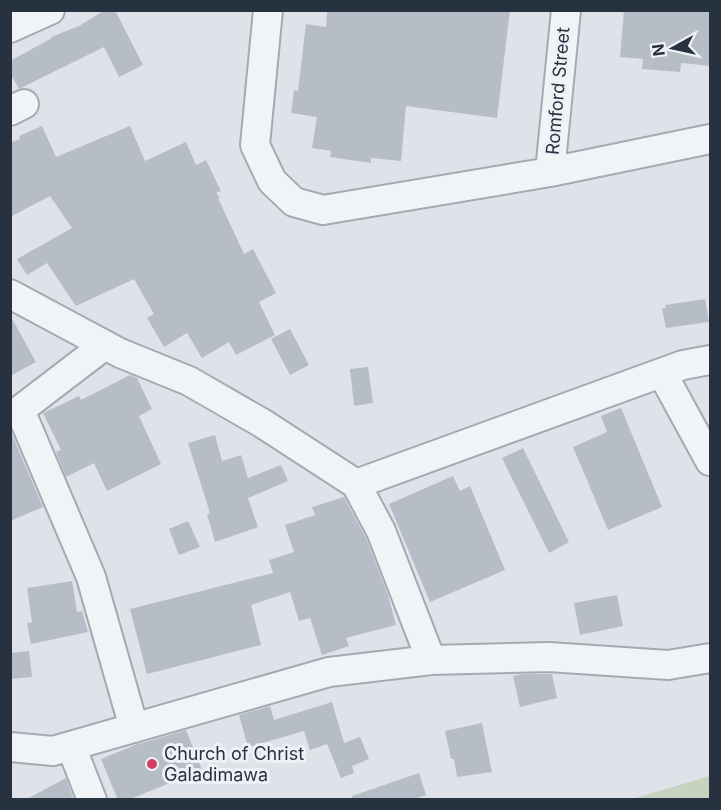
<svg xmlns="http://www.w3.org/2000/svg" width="721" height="810" font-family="Inter,sans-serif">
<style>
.green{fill:#c6d3bf}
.building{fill:#b6bdc6}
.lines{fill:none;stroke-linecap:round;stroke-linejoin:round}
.minor-casing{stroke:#a4aab3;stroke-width:32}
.minor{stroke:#f1f4f7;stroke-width:28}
.poi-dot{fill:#d33e62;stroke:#eef2f6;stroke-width:2}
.labels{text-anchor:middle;stroke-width:6;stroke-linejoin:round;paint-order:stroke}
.street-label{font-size:18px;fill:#273240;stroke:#eef2f6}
.poi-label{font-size:18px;fill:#273240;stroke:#eef2f6;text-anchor:start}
</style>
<rect width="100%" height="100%" fill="#dfe3e9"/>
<path class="green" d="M 710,776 L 710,799 L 632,799 Z"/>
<path class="building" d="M 105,10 L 115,10 L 143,65 L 119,77 L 104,47 L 19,89 L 10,73 L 10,61 L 52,38 L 51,37 L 79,26 Z
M 327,10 L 510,10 L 497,118 L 406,106 L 401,161 L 371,158 L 371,163 L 330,157 L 331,151 L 312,148 L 317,117 L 291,113 L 294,90 L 298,91 L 306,24 L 326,27 Z
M 624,10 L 711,10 L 711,66 L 681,63 L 680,72 L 642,69 L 643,59 L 620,57 Z
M 42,126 L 56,157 L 130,126 L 145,161 L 186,142 L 196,165 L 206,160 L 221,191 L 216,193 L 220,198 L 218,198 L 244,254 L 253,249 L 276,293 L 259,302 L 275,335 L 236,355 L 229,342 L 202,358 L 187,333 L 164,347 L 147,318 L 154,314 L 134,279 L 76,306 L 47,263 L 27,275 L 17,259 L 72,228 L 50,196 L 10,217 L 10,143 L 20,139 L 19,136 Z
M 705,299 L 709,322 L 666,328 L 662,309 L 666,308 L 665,305 Z
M 10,315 L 36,362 L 10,376 Z
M 290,329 L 309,365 L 290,375 L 271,339 Z
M 368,367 L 373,403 L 354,406 L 350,369 Z
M 130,375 L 137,378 L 152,409 L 139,416 L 161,464 L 107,491 L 94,463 L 66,477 L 56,452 L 61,450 L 43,413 L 79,396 L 81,400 Z
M 621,408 L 662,507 L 608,530 L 573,447 L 607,432 L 601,416 Z
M 10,430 L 43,507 L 10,521 Z
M 215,435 L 222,461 L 241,455 L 248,478 L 281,465 L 288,481 L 248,498 L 258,527 L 215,542 L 207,514 L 210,513 L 188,443 Z
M 523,448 L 569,542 L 549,553 L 502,458 Z
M 453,476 L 460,491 L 470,486 L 505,570 L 430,602 L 389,504 Z
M 344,497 L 366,538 L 388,595 L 396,625 L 346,638 L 349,646 L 322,655 L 310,618 L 299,621 L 290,592 L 251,605 L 261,645 L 147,674 L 130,609 L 273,573 L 269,560 L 294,552 L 285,525 L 315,515 L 312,507 Z
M 188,521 L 200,547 L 179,555 L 169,529 Z
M 72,581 L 77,612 L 82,611 L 88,632 L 31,644 L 27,623 L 32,622 L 27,588 Z
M 617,595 L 623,626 L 580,635 L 574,603 Z
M 29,651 L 32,677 L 10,679 L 10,653 Z
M 522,674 L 552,674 L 557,698 L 520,707 L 513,676 Z
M 332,702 L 344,743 L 360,737 L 369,759 L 352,766 L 354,773 L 341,778 L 327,744 L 310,750 L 304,731 L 248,747 L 239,715 L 270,706 L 274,720 Z
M 482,723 L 492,772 L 457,777 L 454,759 L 451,759 L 445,731 Z
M 186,730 L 202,770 L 128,800 L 118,800 L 101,759 L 135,745 Z
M 419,773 L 426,795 L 412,800 L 352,800 L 352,796 Z
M 66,778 L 74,800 L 25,800 Z"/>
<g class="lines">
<g class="minor-casing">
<path id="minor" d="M 268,10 L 255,145 L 272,181 L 294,202 L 323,210 L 550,172 L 710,139
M 10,28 L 50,10
M 10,111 L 24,104
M 550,172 L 566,10
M 10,294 L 120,353 L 189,381 L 262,423 L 356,484 L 381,531 L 431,660
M 105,345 L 20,410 L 91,577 L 134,728
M 662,373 L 710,461
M 356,484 L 683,365 L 710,360
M 71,746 L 92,800
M 10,747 L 53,751 L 329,672 L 431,660 L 549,657 L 668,665 L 710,658"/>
</g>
<use href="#minor" class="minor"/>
</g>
<circle class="poi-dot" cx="152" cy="764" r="6"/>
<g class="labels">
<g class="street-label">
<text transform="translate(558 91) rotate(-85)" y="6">Romford Street</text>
</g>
<g class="poi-label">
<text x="164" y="760">Church of Christ<tspan x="164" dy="21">Galadimawa</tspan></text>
</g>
</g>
<rect width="721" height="810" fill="none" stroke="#273240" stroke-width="24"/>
<g transform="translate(673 48) rotate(262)" stroke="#eef2f6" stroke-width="4.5" paint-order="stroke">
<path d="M0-4.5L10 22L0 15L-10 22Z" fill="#273240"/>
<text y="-9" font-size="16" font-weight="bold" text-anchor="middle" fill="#273240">N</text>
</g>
</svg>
